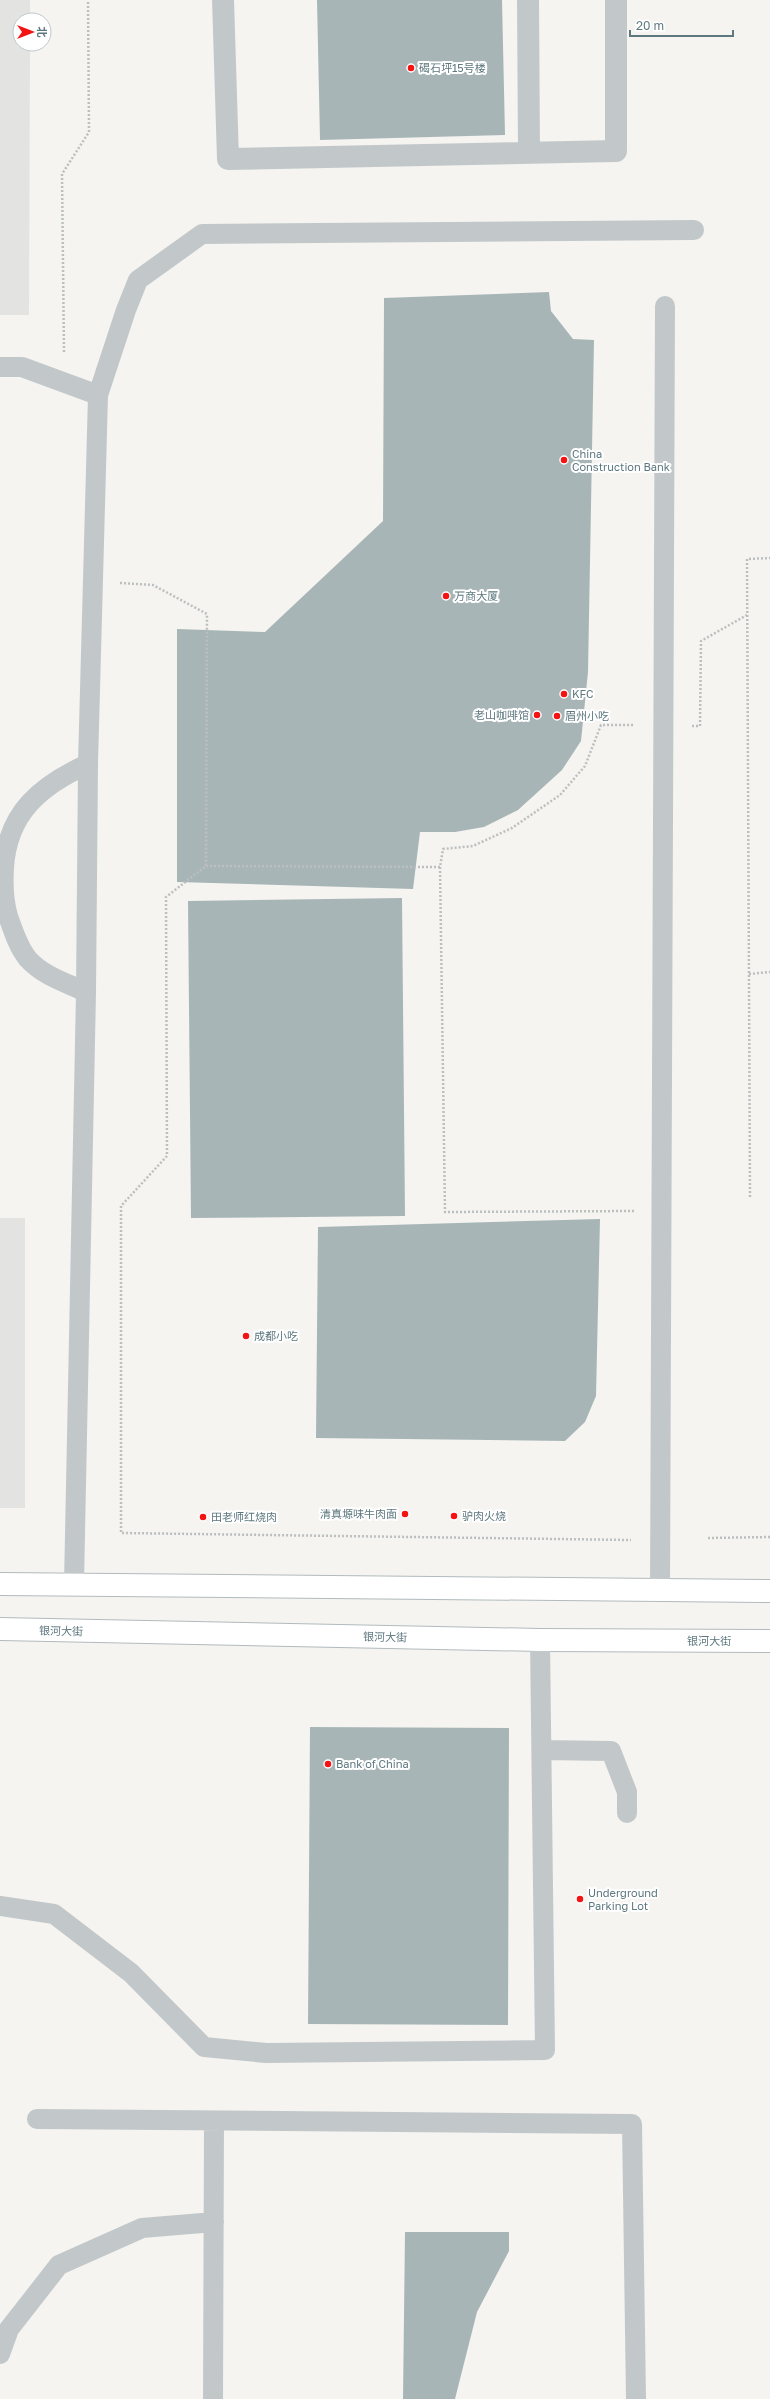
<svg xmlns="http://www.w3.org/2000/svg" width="770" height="2399" font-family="'Golos Text','Noto Sans SC',sans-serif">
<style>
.built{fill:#e3e4e2}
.building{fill:#a8b5b7}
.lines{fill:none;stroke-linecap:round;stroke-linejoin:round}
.secondary-casing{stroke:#b1babd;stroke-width:24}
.path{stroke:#bbbfc0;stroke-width:2.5;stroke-dasharray:2 2;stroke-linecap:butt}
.lane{stroke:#c2c8ca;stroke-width:20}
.street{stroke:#c2c8ca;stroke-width:22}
.secondary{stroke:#fff;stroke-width:22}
.poi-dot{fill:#f41312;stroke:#fff;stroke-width:1.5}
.labels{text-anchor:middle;stroke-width:4;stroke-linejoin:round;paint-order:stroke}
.poi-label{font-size:11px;fill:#5d787f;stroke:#fff;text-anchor:start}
.street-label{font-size:11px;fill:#5d787f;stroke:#fff}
</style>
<rect width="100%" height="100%" fill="#f5f4f1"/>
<path class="built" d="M 0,0 L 30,0 L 30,20 L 20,20 L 20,44 L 30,44 L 29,315 L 0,315 Z
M 0,1218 L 25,1218 L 25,1508 L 0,1508 Z"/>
<path class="building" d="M 317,0 L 502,0 L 505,135 L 320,140 Z
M 549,292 L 551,311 L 573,339 L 594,340 L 588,672 L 581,741 L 562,770 L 518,810 L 484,827 L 455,832 L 420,832 L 413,889 L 177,882 L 177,629 L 265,632 L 383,521 L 384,298 Z
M 402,898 L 405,1216 L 191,1218 L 188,901 Z
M 600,1219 L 596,1396 L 585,1422 L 565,1441 L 316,1438 L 318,1227 Z
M 310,1727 L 509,1728 L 508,2025 L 308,2024 Z
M 405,2232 L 509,2232 L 509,2251 L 477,2312 L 455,2399 L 403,2399 Z"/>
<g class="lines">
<g class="secondary-casing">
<path id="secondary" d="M 0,1584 L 770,1591
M 0,1629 L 540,1640 L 770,1641"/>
</g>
<path class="path" d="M 64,352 L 62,174 L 89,132 L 88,0
M 120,583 L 153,585 L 207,614 L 206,866 L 166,897 L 167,1156 L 121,1206 L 121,1533 L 631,1540
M 692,726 L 700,726 L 701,641 L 747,615
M 206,866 L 440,867
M 749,974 L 770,972
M 750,1197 L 747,559 L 770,558
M 634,1211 L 445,1212 L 440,867 L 443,849 L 473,846 L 512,828 L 560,795 L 585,766 L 601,725 L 635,725
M 708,1538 L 770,1537"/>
<path class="lane" d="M 0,367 L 22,367 L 98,395 L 88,764 L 86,992 L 74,1584
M 98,395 L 126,310 L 138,280 L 202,234 L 694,230
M 86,992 C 67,983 43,976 28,959 C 18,947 13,930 8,916 C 3,899 3,885 4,868 C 7,813 41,785 88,764
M 660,1591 L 665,306
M 542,1750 L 611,1751 L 627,1792 L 627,1813
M 0,1906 L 54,1914 L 131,1973 L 204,2047 L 266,2053 L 545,2050 L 540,1640
M 37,2119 L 632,2124 L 636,2399
M 0,2354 L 9,2329 L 59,2265 L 142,2228 L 214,2222
M 213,2399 L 214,2122"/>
<path class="street" d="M 223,0 L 228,159 L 616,151 L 616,0
M 528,0 L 529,153"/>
<use href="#secondary" class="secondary"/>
</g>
<g class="poi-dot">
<circle cx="411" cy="68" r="4"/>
<circle cx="564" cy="460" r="4"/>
<circle cx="446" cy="596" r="4"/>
<circle cx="564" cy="694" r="4"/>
<circle cx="537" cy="715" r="4"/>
<circle cx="557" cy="716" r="4"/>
<circle cx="246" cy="1336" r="4"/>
<circle cx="405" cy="1514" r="4"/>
<circle cx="454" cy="1516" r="4"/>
<circle cx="203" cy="1517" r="4"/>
<circle cx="328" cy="1764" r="4"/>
<circle cx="580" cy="1899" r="4"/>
</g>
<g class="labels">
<g class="poi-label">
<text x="419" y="72">碣石坪15号楼</text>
<text x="572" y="458">China<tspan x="572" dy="13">Construction Bank</tspan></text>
<text x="454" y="600">万商大厦</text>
<text x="572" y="698">KFC</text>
<text x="529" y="719" text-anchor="end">老山咖啡馆</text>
<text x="565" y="720">眉州小吃</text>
<text x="254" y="1340">成都小吃</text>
<text x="397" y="1518" text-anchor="end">清真塬味牛肉面</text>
<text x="462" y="1520">驴肉火烧</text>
<text x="211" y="1521">田老师红烧肉</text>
<text x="336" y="1768">Bank of China</text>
<text x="588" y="1897">Underground<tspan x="588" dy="13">Parking Lot</tspan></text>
</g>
<g class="street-label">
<text transform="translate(61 1631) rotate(1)" y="4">银河大街</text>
<text transform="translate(385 1637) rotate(1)" y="4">银河大街</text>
<text x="709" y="1645">银河大街</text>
</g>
</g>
<g transform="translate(32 32) rotate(90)"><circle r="19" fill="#ffffff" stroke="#bec9cc"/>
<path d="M0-3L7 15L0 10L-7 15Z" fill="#f41312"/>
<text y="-6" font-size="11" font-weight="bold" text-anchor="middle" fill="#5d787f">北</text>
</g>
<path d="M630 30v6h103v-6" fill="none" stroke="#5d787f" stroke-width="2"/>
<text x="636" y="30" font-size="12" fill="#5d787f" stroke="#ffffff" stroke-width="3" paint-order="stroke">20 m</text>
</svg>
